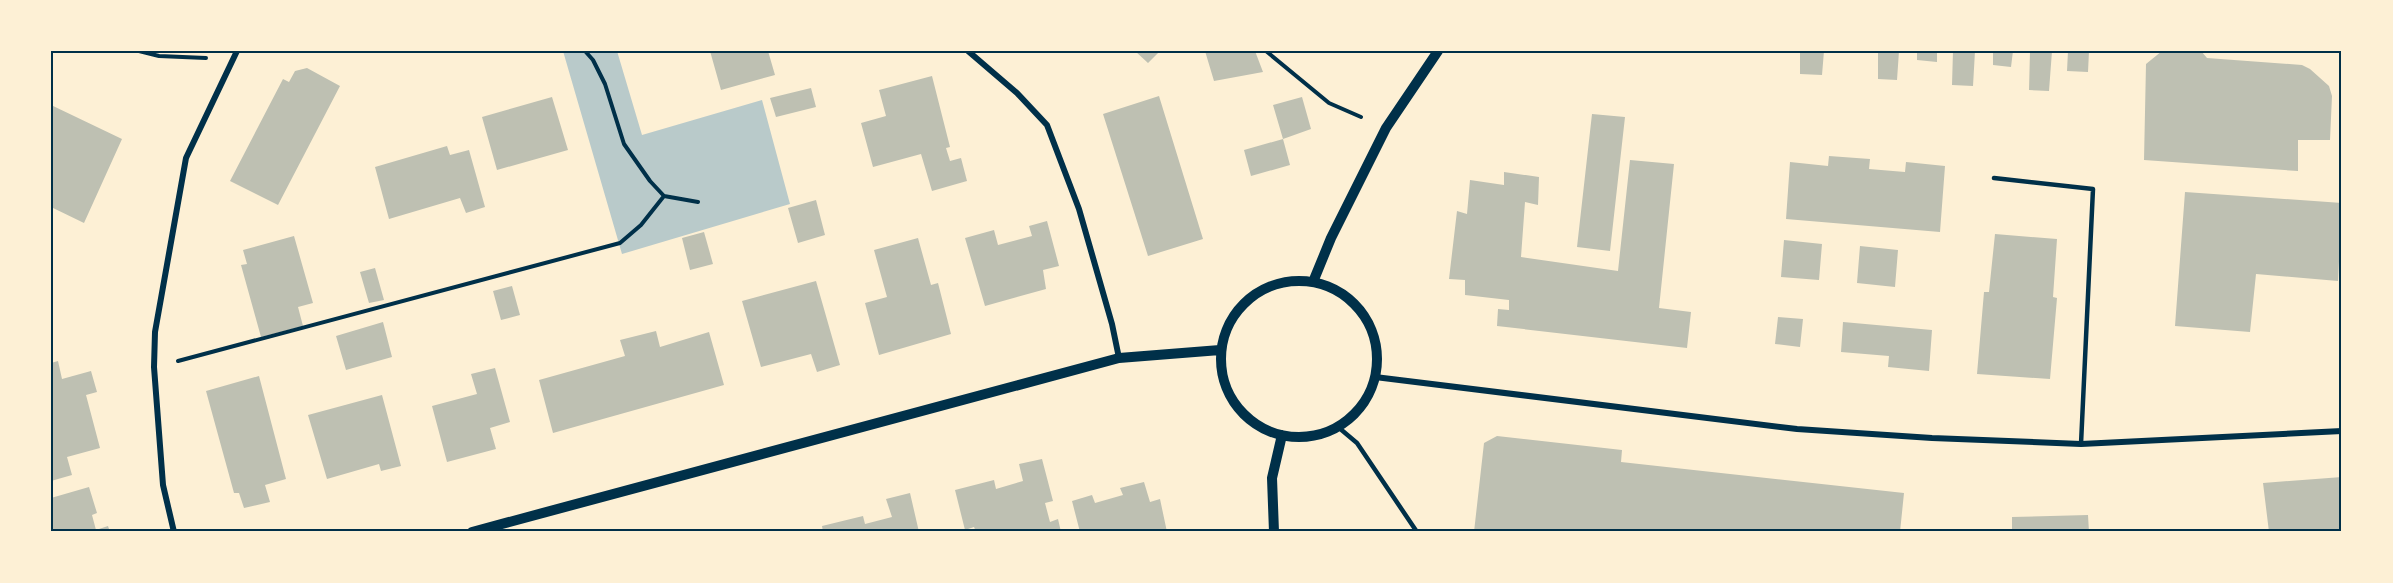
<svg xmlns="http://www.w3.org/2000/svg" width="2393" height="583" font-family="'IBM Plex Serif',serif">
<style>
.green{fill:#b9caca}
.building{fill:#bec0b2}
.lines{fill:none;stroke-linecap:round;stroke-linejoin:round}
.path{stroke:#003049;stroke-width:4}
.service{stroke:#003049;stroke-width:4.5}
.minor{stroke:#003049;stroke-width:6}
.tertiary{stroke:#003049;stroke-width:10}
.neatline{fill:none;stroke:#003049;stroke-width:2}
</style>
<rect width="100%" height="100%" fill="#fdf0d5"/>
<path class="green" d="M 563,51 L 617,51 L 642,135 L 762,100 L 790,204 L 622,254 Z"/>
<path class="building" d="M 710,51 L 768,51 L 775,75 L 721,90 Z
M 1135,51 L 1160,51 L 1148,63 Z
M 1205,51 L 1255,51 L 1263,72 L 1214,81 Z
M 1800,51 L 1824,51 L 1822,75 L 1800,74 Z
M 1878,51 L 1899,51 L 1897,80 L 1878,79 Z
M 1917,51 L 1937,51 L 1937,62 L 1917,60 Z
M 1953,51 L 1975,51 L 1973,86 L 1952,85 Z
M 1993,51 L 2013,51 L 2011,67 L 1993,65 Z
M 2030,51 L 2052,51 L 2049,91 L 2029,90 Z
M 2068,51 L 2089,51 L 2088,72 L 2067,71 Z
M 2162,51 L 2201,51 L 2207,58 L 2302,65 L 2310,69 L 2329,86 L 2332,96 L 2330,140 L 2298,140 L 2298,171 L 2144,160 L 2146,64 Z
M 307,68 L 340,86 L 278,205 L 230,181 L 283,79 L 289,82 L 295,71 Z
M 932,76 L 950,147 L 946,148 L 950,161 L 961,158 L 967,181 L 932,191 L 921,154 L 873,167 L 861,123 L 886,116 L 879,90 Z
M 811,88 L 816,107 L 776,117 L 770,98 Z
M 1159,96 L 1203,239 L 1148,256 L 1103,114 Z
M 552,97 L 568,150 L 497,170 L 482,117 Z
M 1302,97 L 1311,129 L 1283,139 L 1273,105 Z
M 51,105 L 122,139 L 84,223 L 51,207 L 51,132 L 53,126 L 51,125 Z
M 1592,114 L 1625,117 L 1610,251 L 1577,247 Z
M 1283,139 L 1290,165 L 1251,176 L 1244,150 Z
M 447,146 L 450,155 L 469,150 L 485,207 L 466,213 L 460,198 L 389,219 L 375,167 Z
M 1829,156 L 1870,159 L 1869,169 L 1905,172 L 1906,162 L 1945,166 L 1940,232 L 1786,219 L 1790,162 L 1828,166 Z
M 1630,160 L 1674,164 L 1659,308 L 1691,312 L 1687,348 L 1497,326 L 1498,309 L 1509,310 L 1509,300 L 1465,295 L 1465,280 L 1449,279 L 1457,211 L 1467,214 L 1470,180 L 1504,185 L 1504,172 L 1539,177 L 1538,205 L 1525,202 L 1521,257 L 1618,271 Z
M 2185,192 L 2342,203 L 2338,281 L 2256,274 L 2250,332 L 2175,326 Z
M 816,200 L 825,235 L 798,243 L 788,208 Z
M 1047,221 L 1059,266 L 1043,270 L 1046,289 L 985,306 L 965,238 L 994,230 L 998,245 L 1032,236 L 1029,226 Z
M 704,232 L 713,264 L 690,270 L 682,238 Z
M 1995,234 L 2057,239 L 2053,297 L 2057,298 L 2050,379 L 1977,374 L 1984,292 L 1989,292 Z
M 294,236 L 313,303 L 298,307 L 303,326 L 261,337 L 241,265 L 247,264 L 243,250 Z
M 918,238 L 931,285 L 938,283 L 951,334 L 879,355 L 865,303 L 887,297 L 874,250 Z
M 1784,240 L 1822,244 L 1819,280 L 1781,277 Z
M 1860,246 L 1898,250 L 1895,287 L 1857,283 Z
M 375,268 L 384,300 L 369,303 L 360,272 Z
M 816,281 L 840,365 L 817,372 L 811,354 L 761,367 L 742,301 Z
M 512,286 L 520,315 L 501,320 L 493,291 Z
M 1778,317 L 1803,319 L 1800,347 L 1775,344 Z
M 383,322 L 392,357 L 346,370 L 336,336 Z
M 1843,322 L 1932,330 L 1929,371 L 1888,367 L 1889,356 L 1841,352 Z
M 656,331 L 660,347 L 709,332 L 724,385 L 553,433 L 539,380 L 625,356 L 620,340 Z
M 58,361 L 62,379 L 91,371 L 97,392 L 86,395 L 100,448 L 67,457 L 72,475 L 51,481 L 51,363 Z
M 495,368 L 510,422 L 490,428 L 496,449 L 447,462 L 432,406 L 477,394 L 471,374 Z
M 259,376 L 286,479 L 265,485 L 270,502 L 244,508 L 239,493 L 234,493 L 206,391 Z
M 382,395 L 401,466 L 381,471 L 379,464 L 327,479 L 308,415 Z
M 1497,436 L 1622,450 L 1621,462 L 1904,493 L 1900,532 L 1474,532 L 1484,443 Z
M 1042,459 L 1053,501 L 1045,503 L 1050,522 L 1058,519 L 1061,532 L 976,532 L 974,527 L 965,530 L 955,490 L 994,480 L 996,489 L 1023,481 L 1019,464 Z
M 2342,477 L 2342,532 L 2269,532 L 2263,483 Z
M 1144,482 L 1150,502 L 1160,499 L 1167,532 L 1080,532 L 1072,501 L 1092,495 L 1095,503 L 1123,495 L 1120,488 Z
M 89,487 L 97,513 L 92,515 L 96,530 L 108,526 L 110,532 L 51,532 L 51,498 Z
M 910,493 L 919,532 L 823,532 L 822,526 L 863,516 L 865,524 L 892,517 L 886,499 Z
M 2088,515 L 2089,532 L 2012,532 L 2012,517 Z"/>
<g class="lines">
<path class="path" d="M 139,51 L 159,56 L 206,58
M 585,51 L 593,60 L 605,84 L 624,144 L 650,181 L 664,196 L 698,202
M 1266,51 L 1329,103 L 1361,117
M 178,361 L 620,243 L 641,225 L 664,196"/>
<path class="service" d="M 1994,178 L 2093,189 L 2081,444
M 1338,427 L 1357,443 L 1417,532"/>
<path class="minor" d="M 968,51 L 1017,93 L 1047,125 L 1079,209 L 1112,324 L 1119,358
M 1375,377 L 1797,429 L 1932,438 L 2081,444 L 2342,431
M 174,532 L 163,485 L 154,367 L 155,332 L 186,158 L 237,51"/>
<path class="tertiary" d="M1221 359a78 78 0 1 1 156 0a78 78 0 1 1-156 0Z
M 1313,282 L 1331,238 L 1386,128 L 1438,51
M 472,532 L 1119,358 L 1220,350
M 1274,532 L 1272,478 L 1282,435"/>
</g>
<rect width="2393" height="583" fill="none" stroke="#fdf0d5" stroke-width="105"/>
<rect x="52" y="52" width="2288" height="478" class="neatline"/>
</svg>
